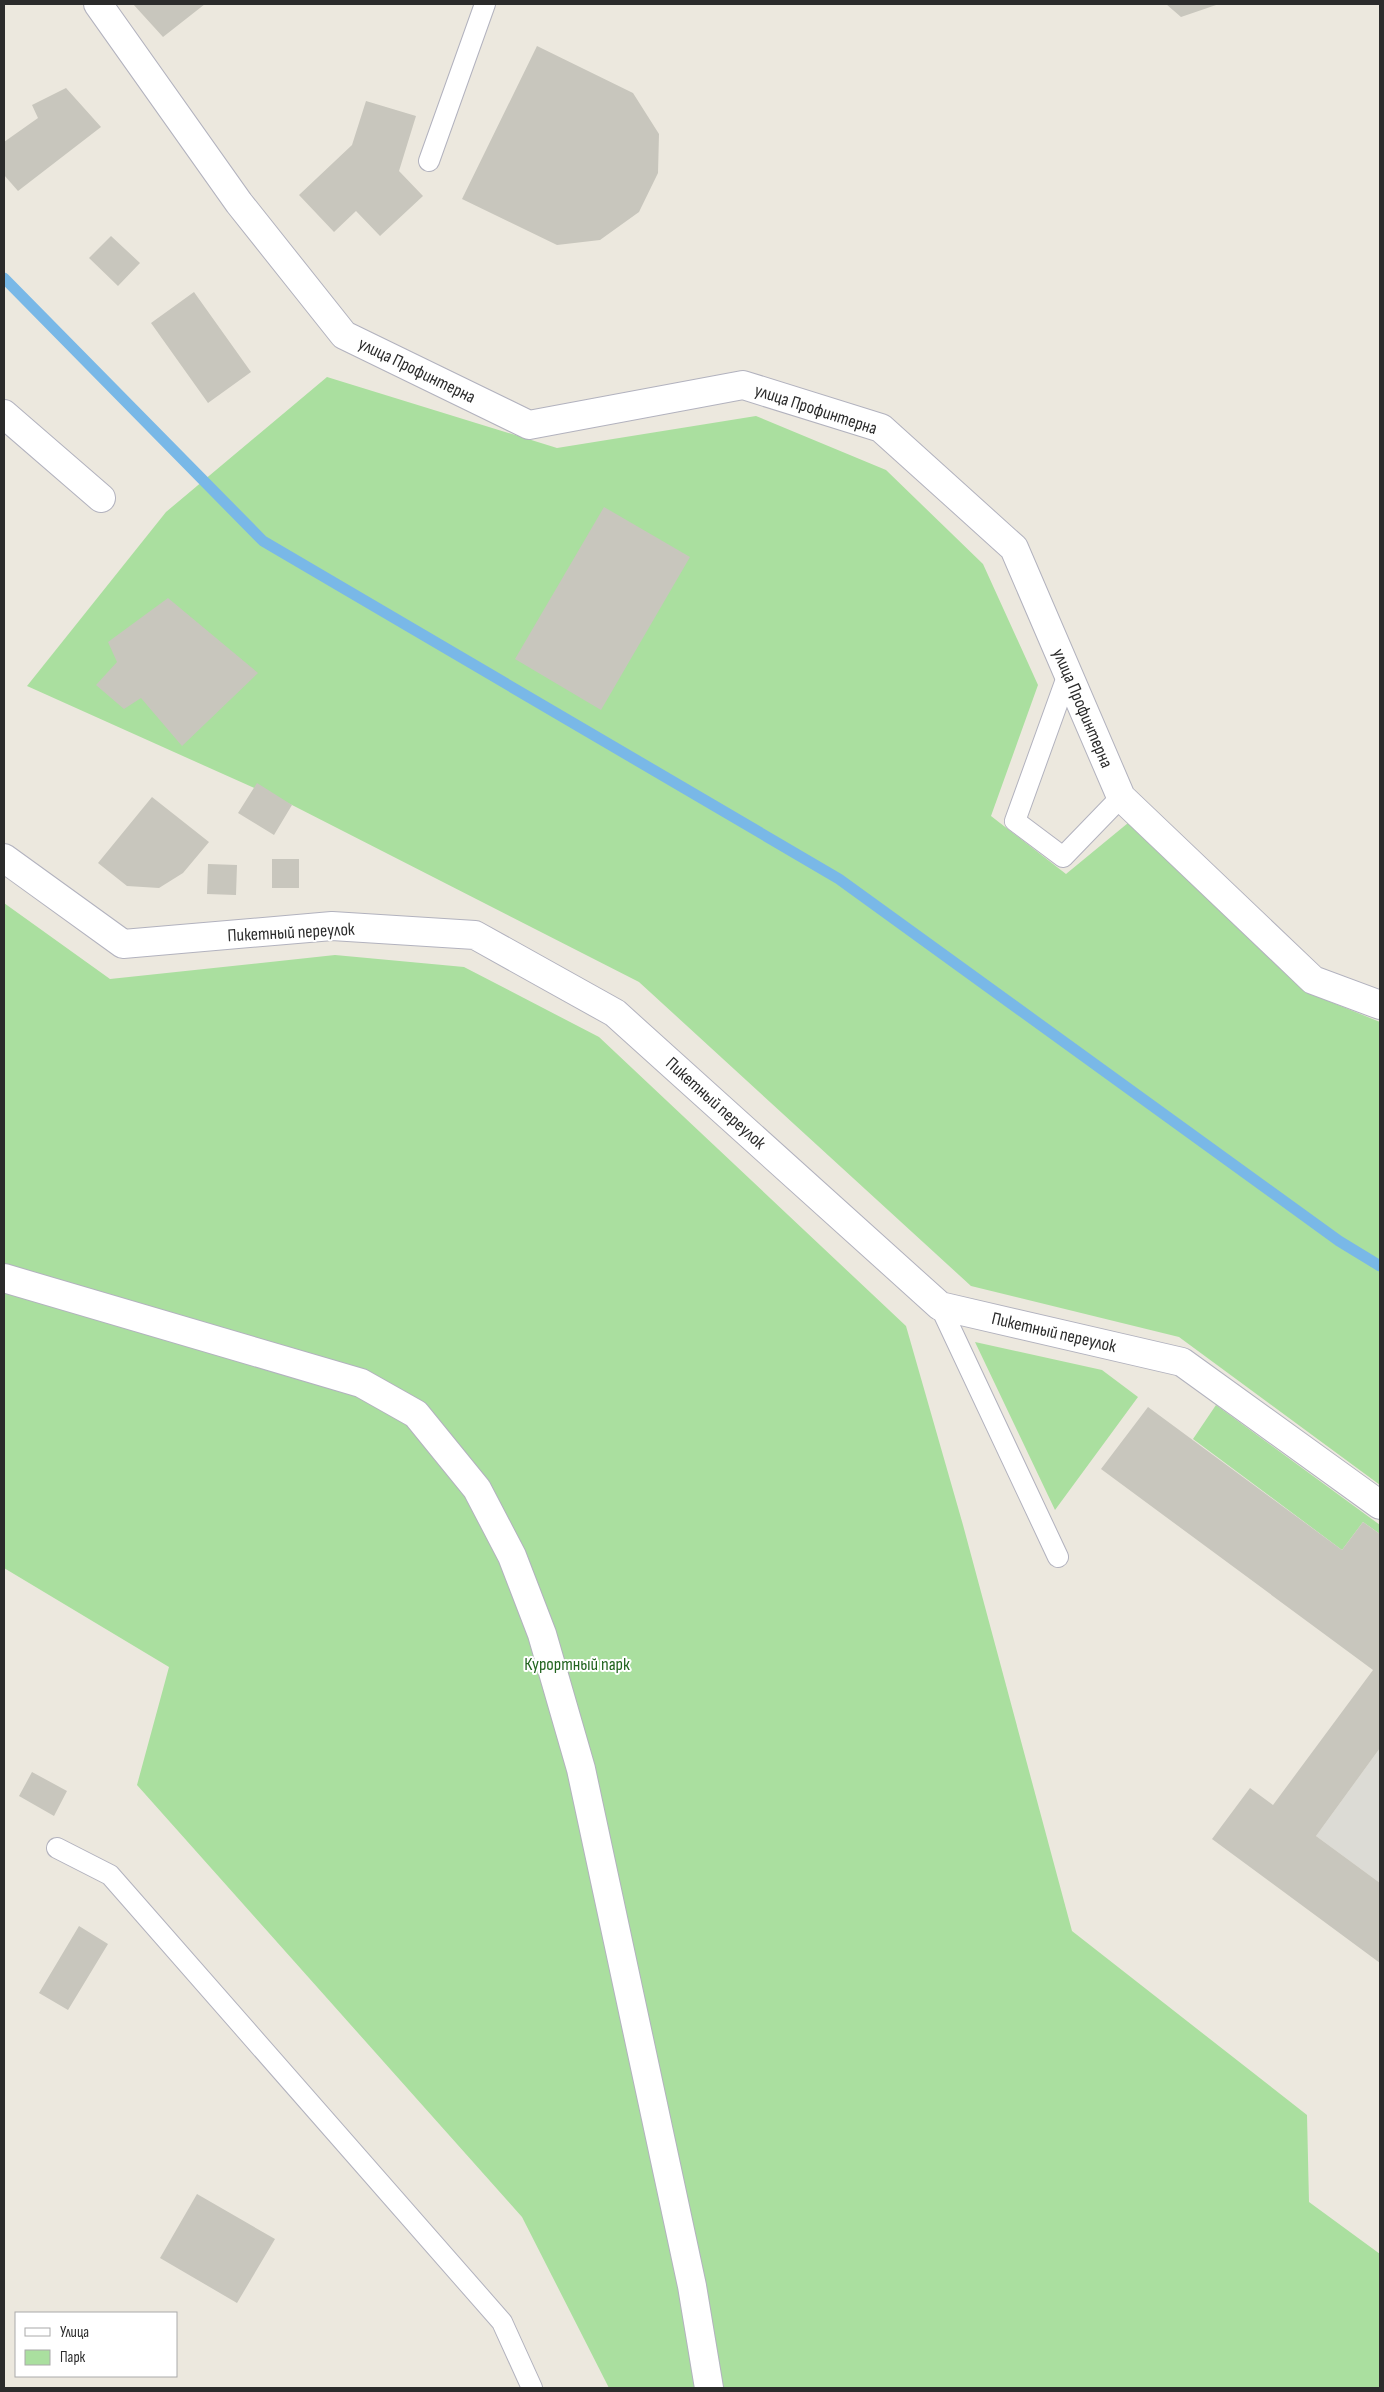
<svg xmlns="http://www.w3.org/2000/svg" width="1384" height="2392" font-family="'Sofia Sans Condensed',sans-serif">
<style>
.green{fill:#aadf9f}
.plaza{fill:#dcdbd5}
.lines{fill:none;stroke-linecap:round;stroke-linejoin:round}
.stream{stroke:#79b8e7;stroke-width:11}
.building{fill:#c8c6bd}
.service-casing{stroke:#b2b2be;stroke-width:22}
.minor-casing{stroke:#b2b2be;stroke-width:30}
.service{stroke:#fff;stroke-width:20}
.minor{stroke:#fff;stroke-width:28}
.labels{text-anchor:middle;stroke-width:4;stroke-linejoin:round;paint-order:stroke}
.street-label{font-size:18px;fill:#2b2b2b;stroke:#fff}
.park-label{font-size:18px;fill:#22641f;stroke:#fff}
</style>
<rect width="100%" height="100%" fill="#ece8de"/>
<path class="green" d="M 327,377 L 557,448 L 756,416 L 886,470 L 983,564 L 1038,685 L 991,816 L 1066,874 L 1128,823 L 1304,991 L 1380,1022 L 1380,1485 L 1179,1337 L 971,1286 L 639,982 L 292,805 L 27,686 L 166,512 Z
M 4,903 L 110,979 L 335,955 L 464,967 L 599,1037 L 906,1326 L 963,1525 L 1072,1931 L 1307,2115 L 1309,2202 L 1380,2254 L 1380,2388 L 609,2388 L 522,2217 L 137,1785 L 169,1667 L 4,1568 Z
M 975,1342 L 1102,1370 L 1138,1397 L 1055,1510 Z
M 1216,1405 L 1380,1525 L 1380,1534 L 1363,1522 L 1342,1550 L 1193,1439 Z"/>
<path class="plaza" d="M 1380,1748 L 1380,1883 L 1316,1836 Z"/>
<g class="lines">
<path class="stream" d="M 4,278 L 263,541 L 839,879 L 1339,1241 L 1380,1266"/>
</g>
<path class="building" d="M 133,4 L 205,4 L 163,37 Z
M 1166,4 L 1219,4 L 1181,17 Z
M 537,46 L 633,93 L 659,134 L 658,173 L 639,212 L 600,240 L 557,245 L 462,199 Z
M 66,88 L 101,127 L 18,191 L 4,175 L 4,142 L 38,118 L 32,105 Z
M 366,101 L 416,116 L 399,171 L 423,196 L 380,236 L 356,211 L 334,232 L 299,195 L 352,145 Z
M 111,236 L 140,263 L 118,286 L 89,258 Z
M 194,292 L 251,372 L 208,403 L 151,323 Z
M 604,507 L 690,557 L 601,710 L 515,659 Z
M 168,598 L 258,673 L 182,746 L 141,698 L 124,709 L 96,685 L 117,662 L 108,642 Z
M 257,783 L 292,805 L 274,835 L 238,813 Z
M 152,797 L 209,842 L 183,873 L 159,888 L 127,886 L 98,863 Z
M 272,859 L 299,859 L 299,888 L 272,888 Z
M 208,864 L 237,865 L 236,895 L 207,894 Z
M 1148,1407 L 1342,1550 L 1363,1522 L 1380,1534 L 1380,1748 L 1316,1836 L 1380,1883 L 1380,1963 L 1212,1839 L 1250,1788 L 1273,1805 L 1373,1670 L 1101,1469 Z
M 32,1772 L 67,1791 L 54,1816 L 19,1796 Z
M 79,1926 L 108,1944 L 68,2010 L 39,1993 Z
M 197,2194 L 275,2239 L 237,2303 L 160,2258 Z"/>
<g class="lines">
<g class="service-casing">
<path id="service" d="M 429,161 L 485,4
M 1068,674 L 1015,821 L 1063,857 L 1121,797
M 940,1306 L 1058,1557
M 57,1848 L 110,1875 L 502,2322 L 532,2388"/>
</g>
<g class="minor-casing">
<path id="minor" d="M 98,4 L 239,203 L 344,335 L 529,425 L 743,385 L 881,428 L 1014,548 L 1121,797 L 1313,980 L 1380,1005
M 4,414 L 101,498
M 4,858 L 123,944 L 332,926 L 475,935 L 615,1013 L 940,1306 L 1182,1362 L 1380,1505
M 4,1278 L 361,1383 L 416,1414 L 477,1489 L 512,1556 L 542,1634 L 581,1769 L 692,2286 L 709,2388"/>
</g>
<use href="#service" class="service"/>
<use href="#minor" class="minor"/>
</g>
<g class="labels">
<g class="street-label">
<text transform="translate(417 370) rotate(26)" y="6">улица Профинтерна</text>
<text transform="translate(816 409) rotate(18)" y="6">улица Профинтерна</text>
<text transform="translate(1083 708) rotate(67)" y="6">улица Профинтерна</text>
<text transform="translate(291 932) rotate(-3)" y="6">Пикетный переулок</text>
<text transform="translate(716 1103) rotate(42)" y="6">Пикетный переулок</text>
<text transform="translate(1054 1332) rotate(13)" y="6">Пикетный переулок</text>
</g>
<g class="park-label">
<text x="577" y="1670">Курортный парк</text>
</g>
</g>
<rect width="1384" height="2392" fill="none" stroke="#2b2b2b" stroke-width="10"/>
<rect x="15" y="2312" width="162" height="65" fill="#ffffff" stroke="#aaaaaa"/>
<rect x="25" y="2328" width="25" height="8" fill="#ffffff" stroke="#aaaaaa"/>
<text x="60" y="2337" font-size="15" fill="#2b2b2b">Улица</text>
<rect x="25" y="2350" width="25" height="15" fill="#aadf9f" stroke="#aaaaaa"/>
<text x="60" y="2362" font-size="15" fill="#2b2b2b">Парк</text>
</svg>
